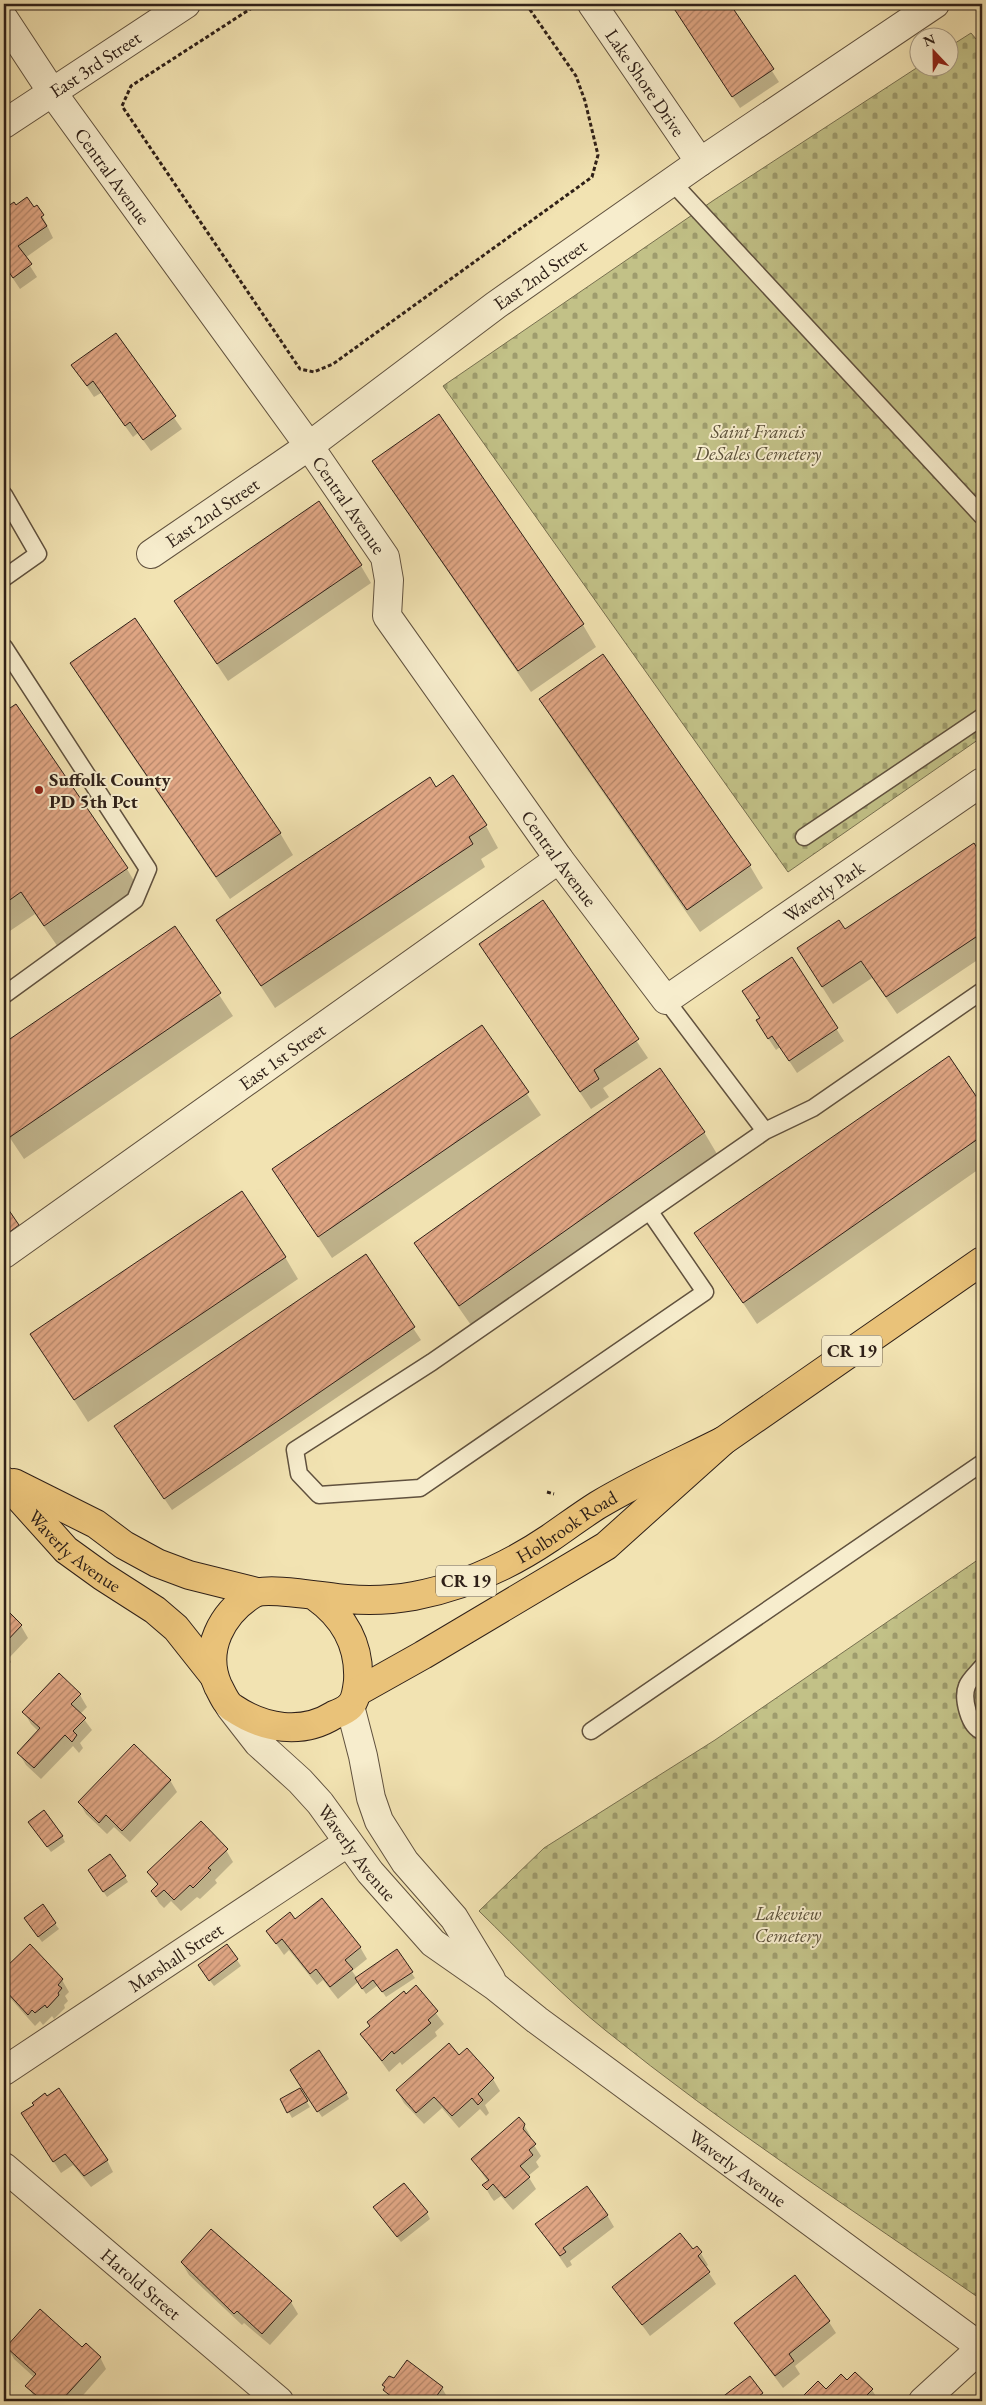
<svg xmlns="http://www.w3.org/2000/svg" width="986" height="2405" font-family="'EB Garamond',serif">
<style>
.cemetery{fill:url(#cemetery-stones);stroke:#787050}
.shadow{fill:#0003}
.building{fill:url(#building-hatch);stroke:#2f2018}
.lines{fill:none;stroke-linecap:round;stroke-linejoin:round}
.lane-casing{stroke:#60513e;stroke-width:19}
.street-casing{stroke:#60513e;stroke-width:30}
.primary-casing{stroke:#2f2018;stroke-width:30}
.path{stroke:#2f2018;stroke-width:3;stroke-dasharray:4 2.5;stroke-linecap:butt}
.lane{stroke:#f7edcd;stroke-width:16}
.street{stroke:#f7edcd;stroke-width:28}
.primary{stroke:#e9c279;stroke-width:28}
.poi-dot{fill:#8f2418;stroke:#f7edcd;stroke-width:2}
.labels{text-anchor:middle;stroke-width:4;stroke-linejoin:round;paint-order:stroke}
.shield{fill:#f7edcd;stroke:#6b5e4e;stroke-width:1}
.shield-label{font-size:18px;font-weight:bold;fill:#2f2018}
.street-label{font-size:19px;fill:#2f2018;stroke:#f7edcd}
.park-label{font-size:19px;font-style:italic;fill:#5b5039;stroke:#f7edcd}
.poi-label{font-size:19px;font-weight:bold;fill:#2f2018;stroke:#f7edcd;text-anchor:start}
</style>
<defs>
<pattern id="cemetery-stones" width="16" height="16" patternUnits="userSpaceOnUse" patternTransform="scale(1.25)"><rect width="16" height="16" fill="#c2c187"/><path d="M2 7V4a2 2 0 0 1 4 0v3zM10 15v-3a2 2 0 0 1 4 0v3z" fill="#9e9c6d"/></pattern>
<pattern id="building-hatch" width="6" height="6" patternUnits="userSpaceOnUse" patternTransform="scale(1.25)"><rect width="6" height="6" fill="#e0a684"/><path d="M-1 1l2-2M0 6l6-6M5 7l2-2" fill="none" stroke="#b6876b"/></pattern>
</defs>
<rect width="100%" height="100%" fill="#f2e3b2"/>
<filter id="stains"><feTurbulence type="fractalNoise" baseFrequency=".004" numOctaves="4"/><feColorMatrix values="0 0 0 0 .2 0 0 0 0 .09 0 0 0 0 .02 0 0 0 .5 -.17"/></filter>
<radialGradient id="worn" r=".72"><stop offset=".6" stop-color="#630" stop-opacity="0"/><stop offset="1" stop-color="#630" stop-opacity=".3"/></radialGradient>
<path class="cemetery" d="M 971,33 L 982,46 L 982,737 L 788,872 L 443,386 L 714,200 L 918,67 L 948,68 L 949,47 Z
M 982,1557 L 982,2300 C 856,2212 725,2127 605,2030 C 560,1994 520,1951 479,1911 L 544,1848 L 715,1740 Z"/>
<path class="shadow" d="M 671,4 L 729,4 L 779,82 L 740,108 Z
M 13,204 L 16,207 L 33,209 L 42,215 L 53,238 L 25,258 L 37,277 L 20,289 L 8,271 L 4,274 L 4,211 Z
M 115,335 L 182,429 L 151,451 L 138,433 L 133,437 L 101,393 L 94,397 L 73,366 Z
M 439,416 L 583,625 L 596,647 L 531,692 L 387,483 L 374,461 Z
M 361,566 L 371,583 L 228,681 L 175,601 Z
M 603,656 L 750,866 L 763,888 L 700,932 L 554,722 L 541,699 Z
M 71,663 L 280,833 L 293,855 L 230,899 L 84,685 Z
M 16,706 L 127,869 L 140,891 L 58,947 L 35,914 L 4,935 L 4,714 Z
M 436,789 L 486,826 L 498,848 L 481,859 L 485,867 L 275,1008 L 218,921 Z
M 973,845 L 982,858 L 982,957 L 897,1014 L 872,978 L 833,1004 L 798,949 L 845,931 Z
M 543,902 L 648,1058 L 603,1088 L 609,1097 L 591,1109 L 481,945 Z
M 175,928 L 233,1016 L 24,1159 L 4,1129 L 4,1045 Z
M 792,959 L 844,1041 L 797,1073 L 780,1047 L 776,1050 L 764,1032 L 761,1019 Z
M 482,1027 L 541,1115 L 332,1258 L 274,1170 Z
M 948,1058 L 982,1107 L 982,1167 L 757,1324 L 696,1233 Z
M 704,1132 L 717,1154 L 473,1328 L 429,1265 L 416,1243 Z
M 4,1205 L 28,1244 L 4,1260 Z
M 365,1256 L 421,1340 L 172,1510 L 123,1438 Z
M 285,1257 L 298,1279 L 88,1422 L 32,1335 Z
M 4,1609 L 21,1626 L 28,1638 L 9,1658 L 11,1662 L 4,1670 Z
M 80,1695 L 87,1707 L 80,1714 L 92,1730 L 80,1743 L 83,1748 L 79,1753 L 73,1746 L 41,1779 L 26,1765 L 19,1753 L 39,1732 L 31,1724 L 24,1712 Z
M 170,1780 L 177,1792 L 130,1842 L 114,1827 L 107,1834 L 86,1814 L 79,1802 Z
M 33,1828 L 62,1836 L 65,1842 L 51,1852 Z
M 226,1850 L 233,1862 L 215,1880 L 217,1883 L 200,1899 L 197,1897 L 181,1911 L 171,1901 L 164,1908 L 159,1903 L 152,1891 L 158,1886 L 149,1872 Z
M 93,1876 L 125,1877 L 128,1882 L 107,1897 Z
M 42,1906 L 59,1929 L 42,1942 L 29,1924 Z
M 295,1921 L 360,1947 L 367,1959 L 352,1971 L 357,1978 L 411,1972 L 415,1978 L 386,1997 L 378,1985 L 366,1994 L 358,1982 L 338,1999 L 323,1980 L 317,1985 L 289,1950 L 284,1955 L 268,1932 Z
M 227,1945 L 241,1966 L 214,1986 L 203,1971 Z
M 30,1946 L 62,1980 L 69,1992 L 65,1996 L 68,2001 L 64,2005 L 65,2008 L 54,2019 L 52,2016 L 43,2025 L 40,2021 L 35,2026 L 4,1991 L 4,1971 Z
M 416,1987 L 444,2024 L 435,2032 L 437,2036 L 402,2065 L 400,2062 L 389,2072 L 361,2034 Z
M 467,2050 L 493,2079 L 500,2091 L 485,2105 L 489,2113 L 486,2116 L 480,2109 L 459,2128 L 442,2108 L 424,2124 L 404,2103 L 397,2091 L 459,2057 Z
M 294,2076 L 346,2093 L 349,2099 L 322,2117 Z
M 299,2090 L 310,2107 L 292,2118 L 282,2100 Z
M 524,2125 L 531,2137 L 530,2139 L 541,2156 L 536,2162 L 539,2167 L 528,2176 L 536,2189 L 513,2210 L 501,2196 L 494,2201 L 491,2197 L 484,2185 L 488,2182 L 473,2160 Z
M 30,2126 L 107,2160 L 113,2172 L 91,2187 L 73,2165 L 61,2173 Z
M 378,2213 L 427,2213 L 430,2219 L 401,2242 Z
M 607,2215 L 614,2227 L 570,2261 L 572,2265 L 567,2268 L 537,2224 Z
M 697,2247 L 708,2265 L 705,2267 L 716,2284 L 650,2336 L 614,2287 Z
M 182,2263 L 291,2302 L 298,2314 L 270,2345 L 244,2323 L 242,2325 L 189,2275 Z
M 4,2275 L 10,2284 L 4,2291 Z
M 829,2322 L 836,2333 L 795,2366 L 800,2374 L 783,2388 L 735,2324 Z
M 7,2347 L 82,2349 L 100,2357 L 106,2369 L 78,2401 L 37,2401 L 27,2386 L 35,2378 L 14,2359 Z
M 848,2381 L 872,2390 L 879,2401 L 800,2401 L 818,2383 L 826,2391 Z
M 384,2385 L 442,2388 L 449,2400 L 391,2401 Z
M 762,2394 L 765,2399 L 763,2401 L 724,2401 L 723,2398 Z"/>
<path class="building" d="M 671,4 L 730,4 L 774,69 L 732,97 Z
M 27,197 L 34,207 L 37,205 L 44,215 L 41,217 L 47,226 L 18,246 L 32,264 L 13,278 L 4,265 L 4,209 L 14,202 L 16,205 Z
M 116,333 L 176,416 L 143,440 L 130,422 L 125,426 L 93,381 L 87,386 L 71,365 Z
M 439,414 L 584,624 L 518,671 L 372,461 Z
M 319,501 L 362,565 L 217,664 L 174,601 Z
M 135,618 L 281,833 L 216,877 L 70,663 Z
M 603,654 L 751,865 L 687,910 L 539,699 Z
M 16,704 L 128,868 L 44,926 L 21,892 L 4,904 L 4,712 Z
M 453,775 L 487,825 L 469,837 L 473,844 L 261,986 L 216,920 L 430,777 L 436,787 Z
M 974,843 L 982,856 L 982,933 L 886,997 L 861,961 L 822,987 L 797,948 L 839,920 L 845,929 Z
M 543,900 L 639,1039 L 594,1070 L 599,1079 L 580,1092 L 479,944 Z
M 175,926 L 221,993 L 10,1137 L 4,1128 L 4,1043 Z
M 792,957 L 838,1028 L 789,1061 L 772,1036 L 768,1039 L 756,1020 L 760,1018 L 742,991 Z
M 482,1025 L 529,1092 L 318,1237 L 272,1169 Z
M 949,1056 L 982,1105 L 982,1136 L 743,1303 L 694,1233 Z
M 660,1068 L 705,1132 L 459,1306 L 414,1243 Z
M 242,1191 L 286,1257 L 74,1400 L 30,1334 Z
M 4,1203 L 19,1225 L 4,1236 Z
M 366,1254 L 415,1327 L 164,1499 L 114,1426 Z
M 4,1607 L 22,1625 L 4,1644 Z
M 59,1673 L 81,1694 L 71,1704 L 86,1718 L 73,1731 L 77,1735 L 72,1742 L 65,1735 L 34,1768 L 17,1753 L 40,1728 L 22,1712 Z
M 134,1744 L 171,1780 L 122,1831 L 106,1815 L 99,1823 L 78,1802 Z
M 44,1810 L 63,1836 L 47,1847 L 28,1822 Z
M 201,1821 L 228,1849 L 208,1868 L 211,1870 L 193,1888 L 190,1885 L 174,1900 L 164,1890 L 156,1897 L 151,1891 L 158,1884 L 147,1872 Z
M 110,1854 L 126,1876 L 103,1892 L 88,1870 Z
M 322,1898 L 361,1947 L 345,1960 L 353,1969 L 330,1987 L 316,1969 L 310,1974 L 282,1939 L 276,1944 L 266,1931 L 290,1912 L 295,1919 Z
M 43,1904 L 56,1923 L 38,1937 L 24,1918 Z
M 30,1944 L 63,1979 L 58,1985 L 62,1988 L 58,1993 L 59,1995 L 47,2008 L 45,2005 L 35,2013 L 32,2010 L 28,2015 L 4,1989 L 4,1969 Z
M 227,1944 L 238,1959 L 209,1981 L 198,1965 Z
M 397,1949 L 413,1972 L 382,1992 L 373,1980 L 362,1989 L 355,1978 Z
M 416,1985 L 438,2011 L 428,2020 L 431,2023 L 394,2054 L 392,2051 L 382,2061 L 360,2034 L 370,2026 L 367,2022 L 404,1991 L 406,1994 Z
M 449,2043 L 459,2055 L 467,2048 L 494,2078 L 478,2094 L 483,2100 L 478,2105 L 472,2098 L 452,2116 L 434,2097 L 416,2113 L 396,2090 Z
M 319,2050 L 347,2093 L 317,2112 L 290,2070 Z
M 59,2088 L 108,2160 L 84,2176 L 65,2154 L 53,2162 L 21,2113 L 34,2105 L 32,2103 L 45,2093 L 47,2096 Z
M 300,2088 L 308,2101 L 287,2113 L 280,2099 Z
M 519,2117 L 525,2124 L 523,2129 L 536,2144 L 529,2150 L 533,2155 L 520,2166 L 530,2177 L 505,2198 L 493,2184 L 487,2190 L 482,2185 L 489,2180 L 471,2159 Z
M 404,2183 L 428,2212 L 397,2237 L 373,2207 Z
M 587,2186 L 608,2215 L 563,2248 L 566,2252 L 560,2256 L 535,2224 Z
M 211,2229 L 292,2301 L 262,2334 L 237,2311 L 234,2314 L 181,2262 Z
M 680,2233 L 693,2249 L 697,2246 L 702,2252 L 698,2256 L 710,2272 L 642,2325 L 612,2287 Z
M 795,2275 L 830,2321 L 789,2354 L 794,2361 L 775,2376 L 734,2323 Z
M 40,2309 L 82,2347 L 86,2343 L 101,2357 L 61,2401 L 43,2401 L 25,2386 L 36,2374 L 6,2347 Z
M 407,2360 L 443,2387 L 433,2401 L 397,2401 L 383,2390 L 385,2387 L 382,2385 L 389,2376 L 394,2378 Z
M 855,2372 L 873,2389 L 861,2401 L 798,2401 L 818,2381 L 826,2389 L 841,2374 L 847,2380 Z
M 750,2376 L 763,2393 L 752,2401 L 723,2401 L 721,2398 Z"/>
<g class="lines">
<g class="lane-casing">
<path id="lane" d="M 672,182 L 982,516
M 4,495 L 38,554 L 4,578
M 4,647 L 148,869 L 135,900 L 4,995
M 804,837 L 982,717
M 765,1131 L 813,1108 L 982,991
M 650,1212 L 705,1292 L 420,1488 L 319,1495 L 299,1474 L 295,1450 L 432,1362 L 765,1131 L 666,1000
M 982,1667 C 978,1672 969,1680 967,1686 C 962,1698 969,1727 982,1731
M 591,1731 L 982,1463"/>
</g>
<g class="street-casing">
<g id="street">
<path id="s1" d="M 592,4 L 700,162"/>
<path id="s2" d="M 4,19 L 52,92 L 309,446 L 385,557 L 389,580 L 387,616 L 559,859 L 666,1000 L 982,782"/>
<path id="s3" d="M 4,124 L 186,4"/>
<path id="s4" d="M 151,554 L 309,446 L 496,305 L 700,162 L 935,4"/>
<path id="s5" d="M 4,1254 L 559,859"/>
<path d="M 350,1706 L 363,1756 L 371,1798 L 379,1821 L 405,1862 L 454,1918 L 491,1979"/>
<path id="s6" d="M 230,1707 L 258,1743 L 300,1781 L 320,1803 L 370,1872 L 433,1943 L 496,1987 L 537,2020 L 982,2348"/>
<path id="s7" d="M 4,2071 L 347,1843"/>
<path id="s8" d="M 4,2167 L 279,2401"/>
<path d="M 923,2401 L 982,2347"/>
</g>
</g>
<g class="primary-casing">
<g id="primary">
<path id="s9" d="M 4,1481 L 66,1550 L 102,1576 L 155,1610 L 176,1628 L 214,1676"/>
<path d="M 14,1483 L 96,1524 L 124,1545 L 157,1563 L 189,1575 L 257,1592"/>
<path id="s10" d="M 316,1597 C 344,1617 360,1645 358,1681 C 357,1689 356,1700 350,1706 C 346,1710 339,1713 334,1715 C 302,1735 264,1729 233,1708 C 226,1704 222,1693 218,1686 C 202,1650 222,1613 253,1594 C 267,1586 328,1598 347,1599 C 369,1601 392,1600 414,1596 C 462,1587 510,1565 550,1538 C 566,1527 582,1515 598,1505 C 638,1481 681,1462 723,1441"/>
<path d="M 357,1692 L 423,1655 L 606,1546 L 723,1441 L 982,1261"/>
</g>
</g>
<path class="path" d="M 258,4 L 131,86 L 122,106 L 300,369 L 314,372 L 333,364 L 592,177 L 598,155 L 585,101 L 576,76 L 526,4
M 547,1492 L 554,1494"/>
<use href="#lane" class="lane"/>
<use href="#street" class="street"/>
<use href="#primary" class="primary"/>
</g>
<circle class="poi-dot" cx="39" cy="790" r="5"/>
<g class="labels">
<g class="shield">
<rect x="822" y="1335.5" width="60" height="31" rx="4"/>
<rect x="436" y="1565.5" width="60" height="31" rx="4"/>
</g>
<g class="shield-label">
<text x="852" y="1357">CR 19</text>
<text x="466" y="1587">CR 19</text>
</g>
<g class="street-label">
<text dy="7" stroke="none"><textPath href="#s3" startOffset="109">East 3rd Street</textPath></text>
<text dy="7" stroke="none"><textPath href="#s1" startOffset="95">Lake Shore Drive</textPath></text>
<text dy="7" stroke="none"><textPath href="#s2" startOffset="191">Central Avenue</textPath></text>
<text dy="7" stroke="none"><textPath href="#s4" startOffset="479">East 2nd Street</textPath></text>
<text dy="7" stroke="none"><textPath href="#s2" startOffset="596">Central Avenue</textPath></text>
<text dy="7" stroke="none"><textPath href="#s4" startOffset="74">East 2nd Street</textPath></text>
<text dy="7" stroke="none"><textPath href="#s2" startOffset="1016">Central Avenue</textPath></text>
<text dy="7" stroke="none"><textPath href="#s2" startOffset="1385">Waverly Park</textPath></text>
<text dy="7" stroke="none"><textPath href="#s5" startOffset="341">East 1st Street</textPath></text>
<text dy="7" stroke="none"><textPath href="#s10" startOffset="716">Holbrook Road</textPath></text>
<text dy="7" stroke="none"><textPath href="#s9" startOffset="100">Waverly Avenue</textPath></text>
<text dy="7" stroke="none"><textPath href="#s6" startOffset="194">Waverly Avenue</textPath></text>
<text dy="7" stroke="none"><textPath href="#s7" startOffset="206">Marshall Street</textPath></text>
<text dy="7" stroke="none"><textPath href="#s6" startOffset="691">Waverly Avenue</textPath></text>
<text dy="7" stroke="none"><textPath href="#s8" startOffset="180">Harold Street</textPath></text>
</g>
<g class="park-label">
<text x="758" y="438">Saint Francis<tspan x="758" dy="22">DeSales Cemetery</tspan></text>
<text x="788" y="1920">Lakeview<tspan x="788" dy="22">Cemetery</tspan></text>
</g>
<g class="poi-label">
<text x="49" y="786">Suffolk County<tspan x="49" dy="22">PD 5th Pct</tspan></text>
</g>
</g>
<rect width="986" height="2405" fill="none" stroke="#f2e3b2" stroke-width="20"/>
<rect x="5" y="5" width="976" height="2395" fill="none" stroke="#2f2018" stroke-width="2.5"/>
<rect x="10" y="10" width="966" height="2385" fill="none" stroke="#2f2018"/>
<g transform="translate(934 52) rotate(338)"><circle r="24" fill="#f7edcd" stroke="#a79b85"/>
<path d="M0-4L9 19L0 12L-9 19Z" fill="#8f2418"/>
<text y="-8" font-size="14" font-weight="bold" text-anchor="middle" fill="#2f2018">N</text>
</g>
<rect width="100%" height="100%" filter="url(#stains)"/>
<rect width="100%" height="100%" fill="url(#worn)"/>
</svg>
